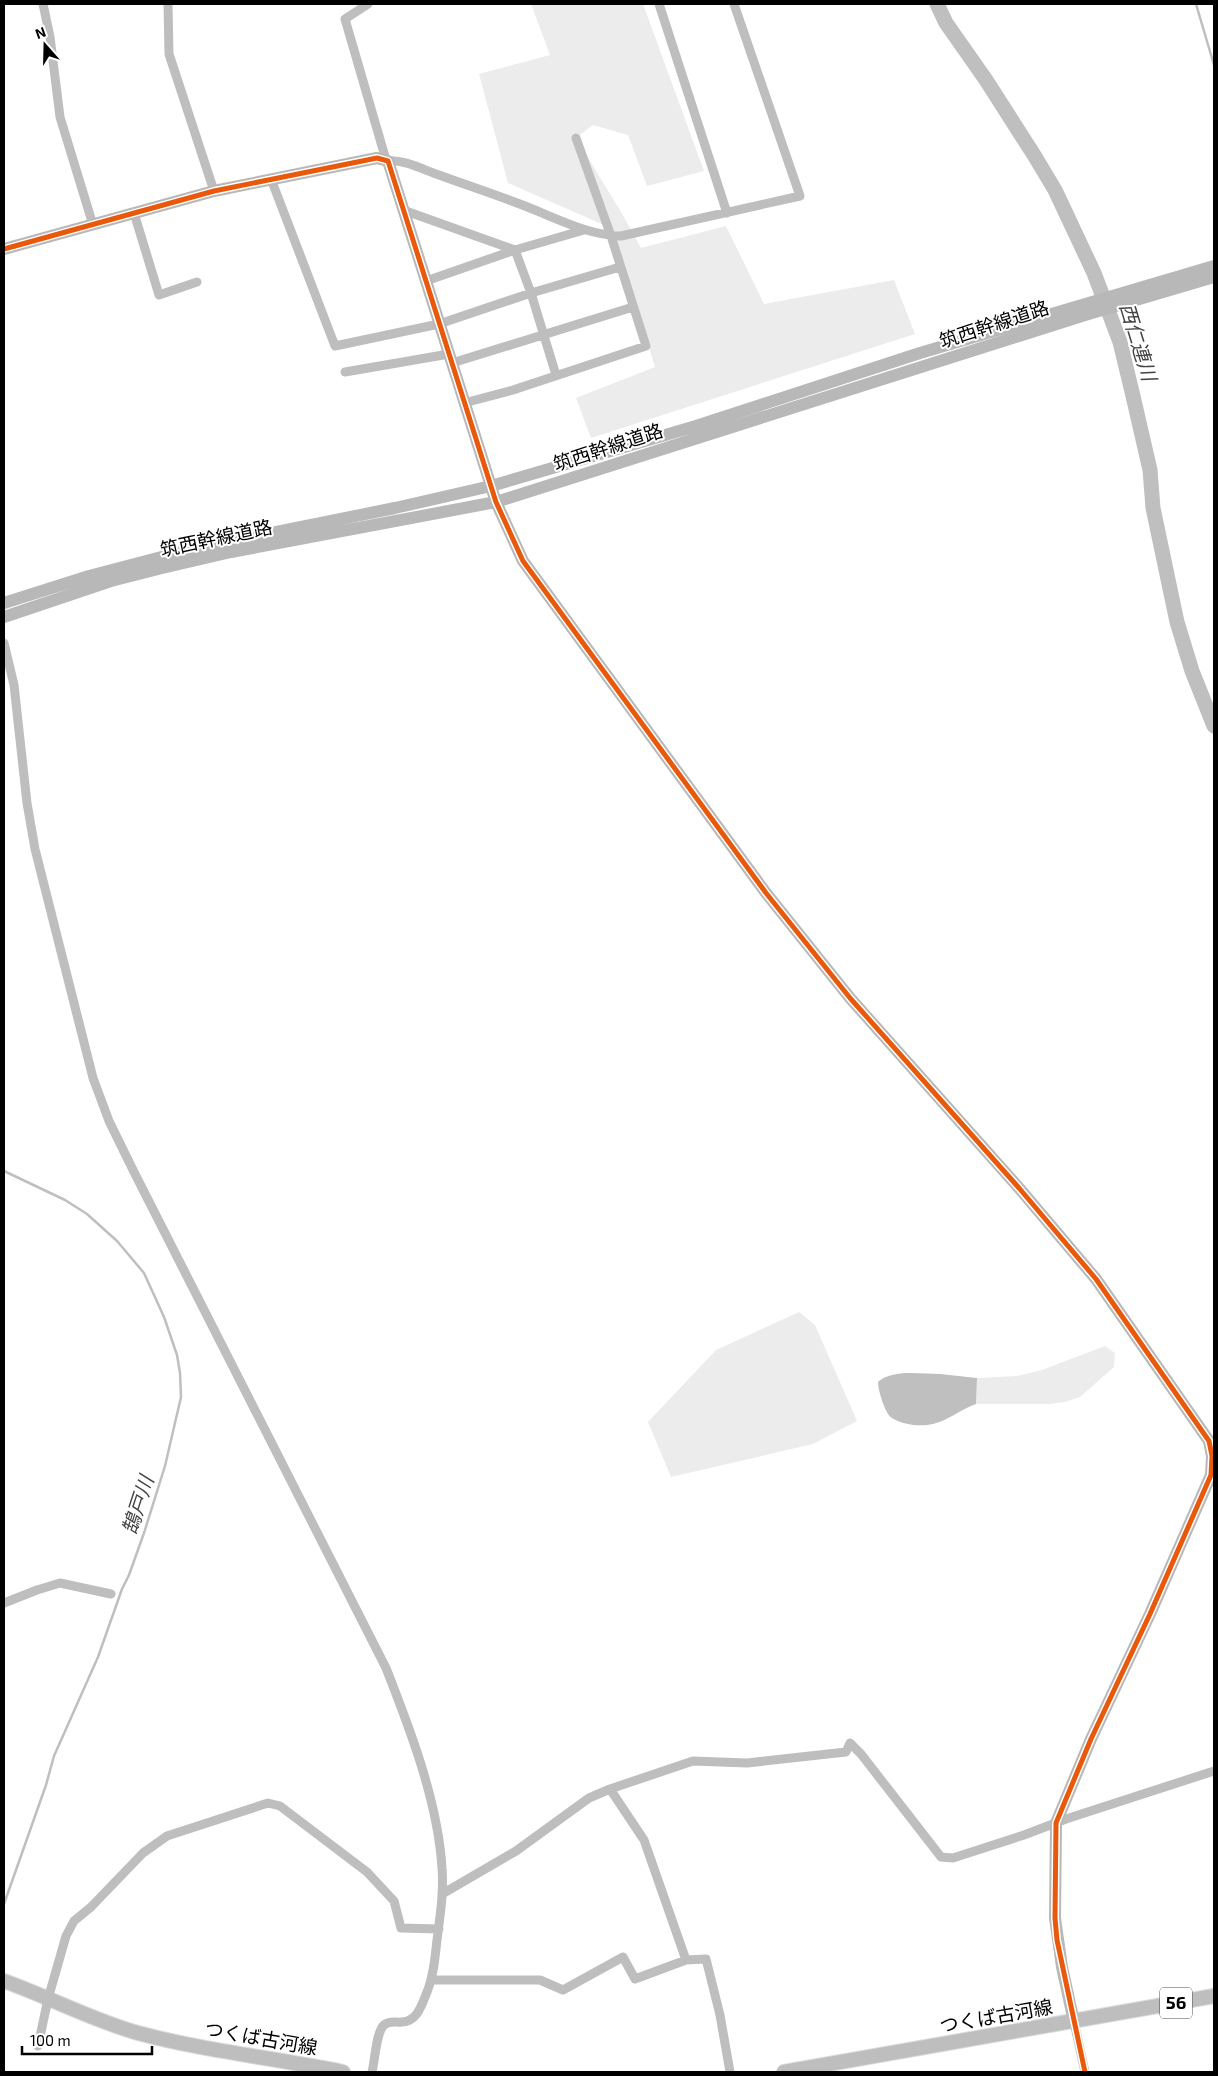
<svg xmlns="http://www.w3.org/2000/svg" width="1218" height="2076" font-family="'Exo 2','Noto Sans JP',sans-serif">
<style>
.green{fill:#ececec}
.water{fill:#bfbfbf}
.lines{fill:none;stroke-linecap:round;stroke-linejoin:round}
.stream{stroke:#bfbfbf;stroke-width:2.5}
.river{stroke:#bfbfbf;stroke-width:15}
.primary-casing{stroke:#dbdbdb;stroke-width:16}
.street{stroke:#bebebe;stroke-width:9}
.secondary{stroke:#b8b8b8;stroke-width:12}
.primary{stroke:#bebebe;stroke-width:14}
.cycleway-casing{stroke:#fff;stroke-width:8}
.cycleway{stroke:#e8590c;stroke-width:5}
.labels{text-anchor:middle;stroke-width:4;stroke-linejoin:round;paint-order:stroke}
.shield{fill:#fff;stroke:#4c4c4c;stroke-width:1}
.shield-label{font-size:18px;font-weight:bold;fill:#000}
.street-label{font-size:19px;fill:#000;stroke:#fff}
.water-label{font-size:20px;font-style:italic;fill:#444;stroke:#fff}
</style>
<rect width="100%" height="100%" fill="#fff"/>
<path class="green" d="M 531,4 L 643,4 L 704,171 L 647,186 L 628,135 L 593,125 L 576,138 L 621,212 L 641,248 L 726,226 L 764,304 L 894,280 L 915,334 L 591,438 L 576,398 L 655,367 L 613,229 L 508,183 L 479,74 L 550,55 Z
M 799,1312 L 815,1325 L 857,1421 L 813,1444 L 671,1477 L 648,1422 L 716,1350 Z
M 1105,1346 L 1115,1353 L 1114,1367 L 1080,1397 L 1065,1402 L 1049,1404 L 976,1404 L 977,1378 L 1017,1376 L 1042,1370 Z"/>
<path class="water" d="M 940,1374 L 977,1378 L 976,1404 C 961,1409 949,1420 933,1424 C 921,1427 903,1425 892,1418 C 885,1414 878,1390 878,1382 C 892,1369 921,1374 940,1374 Z"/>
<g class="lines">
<path class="stream" d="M 1196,4 L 1214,65
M 4,1171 L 65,1200 L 87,1214 L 117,1241 L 144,1273 L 164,1317 L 177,1355 L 180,1373 L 181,1397 L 165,1466 L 144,1533 L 129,1575 L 122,1589 L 98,1657 L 54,1756 L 46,1785 L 4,1904"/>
<path class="river" d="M 937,4 L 946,23 L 986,80 L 1034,155 L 1055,190 L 1094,273 L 1120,342 L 1133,396 L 1150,470 L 1153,508 L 1177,622 L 1192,671 L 1214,726"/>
<g class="primary-casing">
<path id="primary" d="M 4,1981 C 49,1997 92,2020 138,2033 C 205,2051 275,2058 343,2072
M 784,2072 L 1214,1996"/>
</g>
<path class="street" d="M 43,4 L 50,37 L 60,117 L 93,225
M 168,4 L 169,54 L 214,191
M 368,4 L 345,19 L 386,160
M 659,4 L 727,213
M 388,161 C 403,159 424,170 439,175 C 469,186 500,196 530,208 C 560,220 589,235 621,236 L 800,196 L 734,4
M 271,179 L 335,346 L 439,324 L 531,293 L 620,267
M 403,210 L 515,250 L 531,293 L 556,375
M 134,213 L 159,295 L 197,282
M 426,281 L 515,250 L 584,230
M 452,363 L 633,307
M 345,372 L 449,354
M 464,403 L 513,390 L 646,346 L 611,236 L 576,138
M 4,643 L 14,685 L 27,803 L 35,849 L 93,1078 L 109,1121 L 134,1172 L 386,1668 C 410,1729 438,1802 442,1868 C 444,1892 440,1916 437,1940 C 435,1957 434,1975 427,1992 C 422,2004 418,2021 402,2022 C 396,2023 390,2020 384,2025 C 376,2032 375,2061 372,2072
M 4,1603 L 37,1590 L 60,1583 L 111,1594
M 610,1789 L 644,1840 L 686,1960 L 706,1959 L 720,2015 L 730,2072
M 442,1894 L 516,1851 L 589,1798 L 610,1789 L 693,1761 L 747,1763 L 846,1752 L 850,1743 L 861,1754 L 941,1857 L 953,1858 L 1024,1835 L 1066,1819 L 1214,1771
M 432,1980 L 540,1980 L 563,1990 L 623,1957 L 635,1979 L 686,1960
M 1074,2022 L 1085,2072
M 38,2046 L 48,1999 L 66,1936 L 74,1921 L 91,1907 L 143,1853 L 167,1836 L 268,1803 L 280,1806 L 367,1872 L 394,1901 L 401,1928 L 439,1929"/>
<path class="secondary" d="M 4,249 L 214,191 L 377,158 L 388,161 L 496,502 L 523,561 L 766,893 L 850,998 L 1019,1188 L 1096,1279 L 1209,1441 L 1212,1456 L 1211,1475 L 1150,1614 L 1091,1739 L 1056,1823 L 1055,1918 L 1062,1967 L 1074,2022
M 4,603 L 89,576 L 192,549 L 395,508 L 491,486 L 696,426 L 920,353 L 1214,266
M 4,617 L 111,581 L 162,568 L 231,552 L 496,502 L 1085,315 L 1214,277"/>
<use href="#primary" class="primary"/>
<g class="cycleway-casing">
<path id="cycleway" d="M 4,249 L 214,191 L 377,158 L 388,161 L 496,502 L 523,561 L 766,893 L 850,998 L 1019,1188 L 1096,1279 L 1209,1441 L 1212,1456 L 1211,1475 L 1150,1614 L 1091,1739 L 1056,1823 L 1055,1918 L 1057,1940 L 1085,2072"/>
</g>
<use href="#cycleway" class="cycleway"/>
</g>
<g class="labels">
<rect class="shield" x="1160" y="1987.5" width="32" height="31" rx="4"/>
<g class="shield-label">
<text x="1176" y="2009">56</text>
</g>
<g class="street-label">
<text transform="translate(994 324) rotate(-18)" y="7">筑西幹線道路</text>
<text transform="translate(608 447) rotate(-18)" y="7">筑西幹線道路</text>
<text transform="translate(216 538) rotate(-12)" y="7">筑西幹線道路</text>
<text transform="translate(996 2016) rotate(-10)" y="7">つくば古河線</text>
<text transform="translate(261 2038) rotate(10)" y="7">つくば古河線</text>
</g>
<g class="water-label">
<text transform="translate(1138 342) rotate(73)" y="7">西仁連川</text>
<text transform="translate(138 1505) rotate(-72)" y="7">鵠戸川</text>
</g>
</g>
<rect width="1218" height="2076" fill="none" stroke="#000000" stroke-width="10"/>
<g transform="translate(45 45) rotate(340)" stroke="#ffffff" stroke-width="4" paint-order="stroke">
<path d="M0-4L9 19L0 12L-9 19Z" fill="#000000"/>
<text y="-8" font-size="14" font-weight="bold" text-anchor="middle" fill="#000000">N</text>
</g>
<path d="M22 2046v8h130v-8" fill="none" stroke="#000000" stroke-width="2.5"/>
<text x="30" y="2046" font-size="15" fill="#000000" stroke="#ffffff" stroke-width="4" paint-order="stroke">100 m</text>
</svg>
